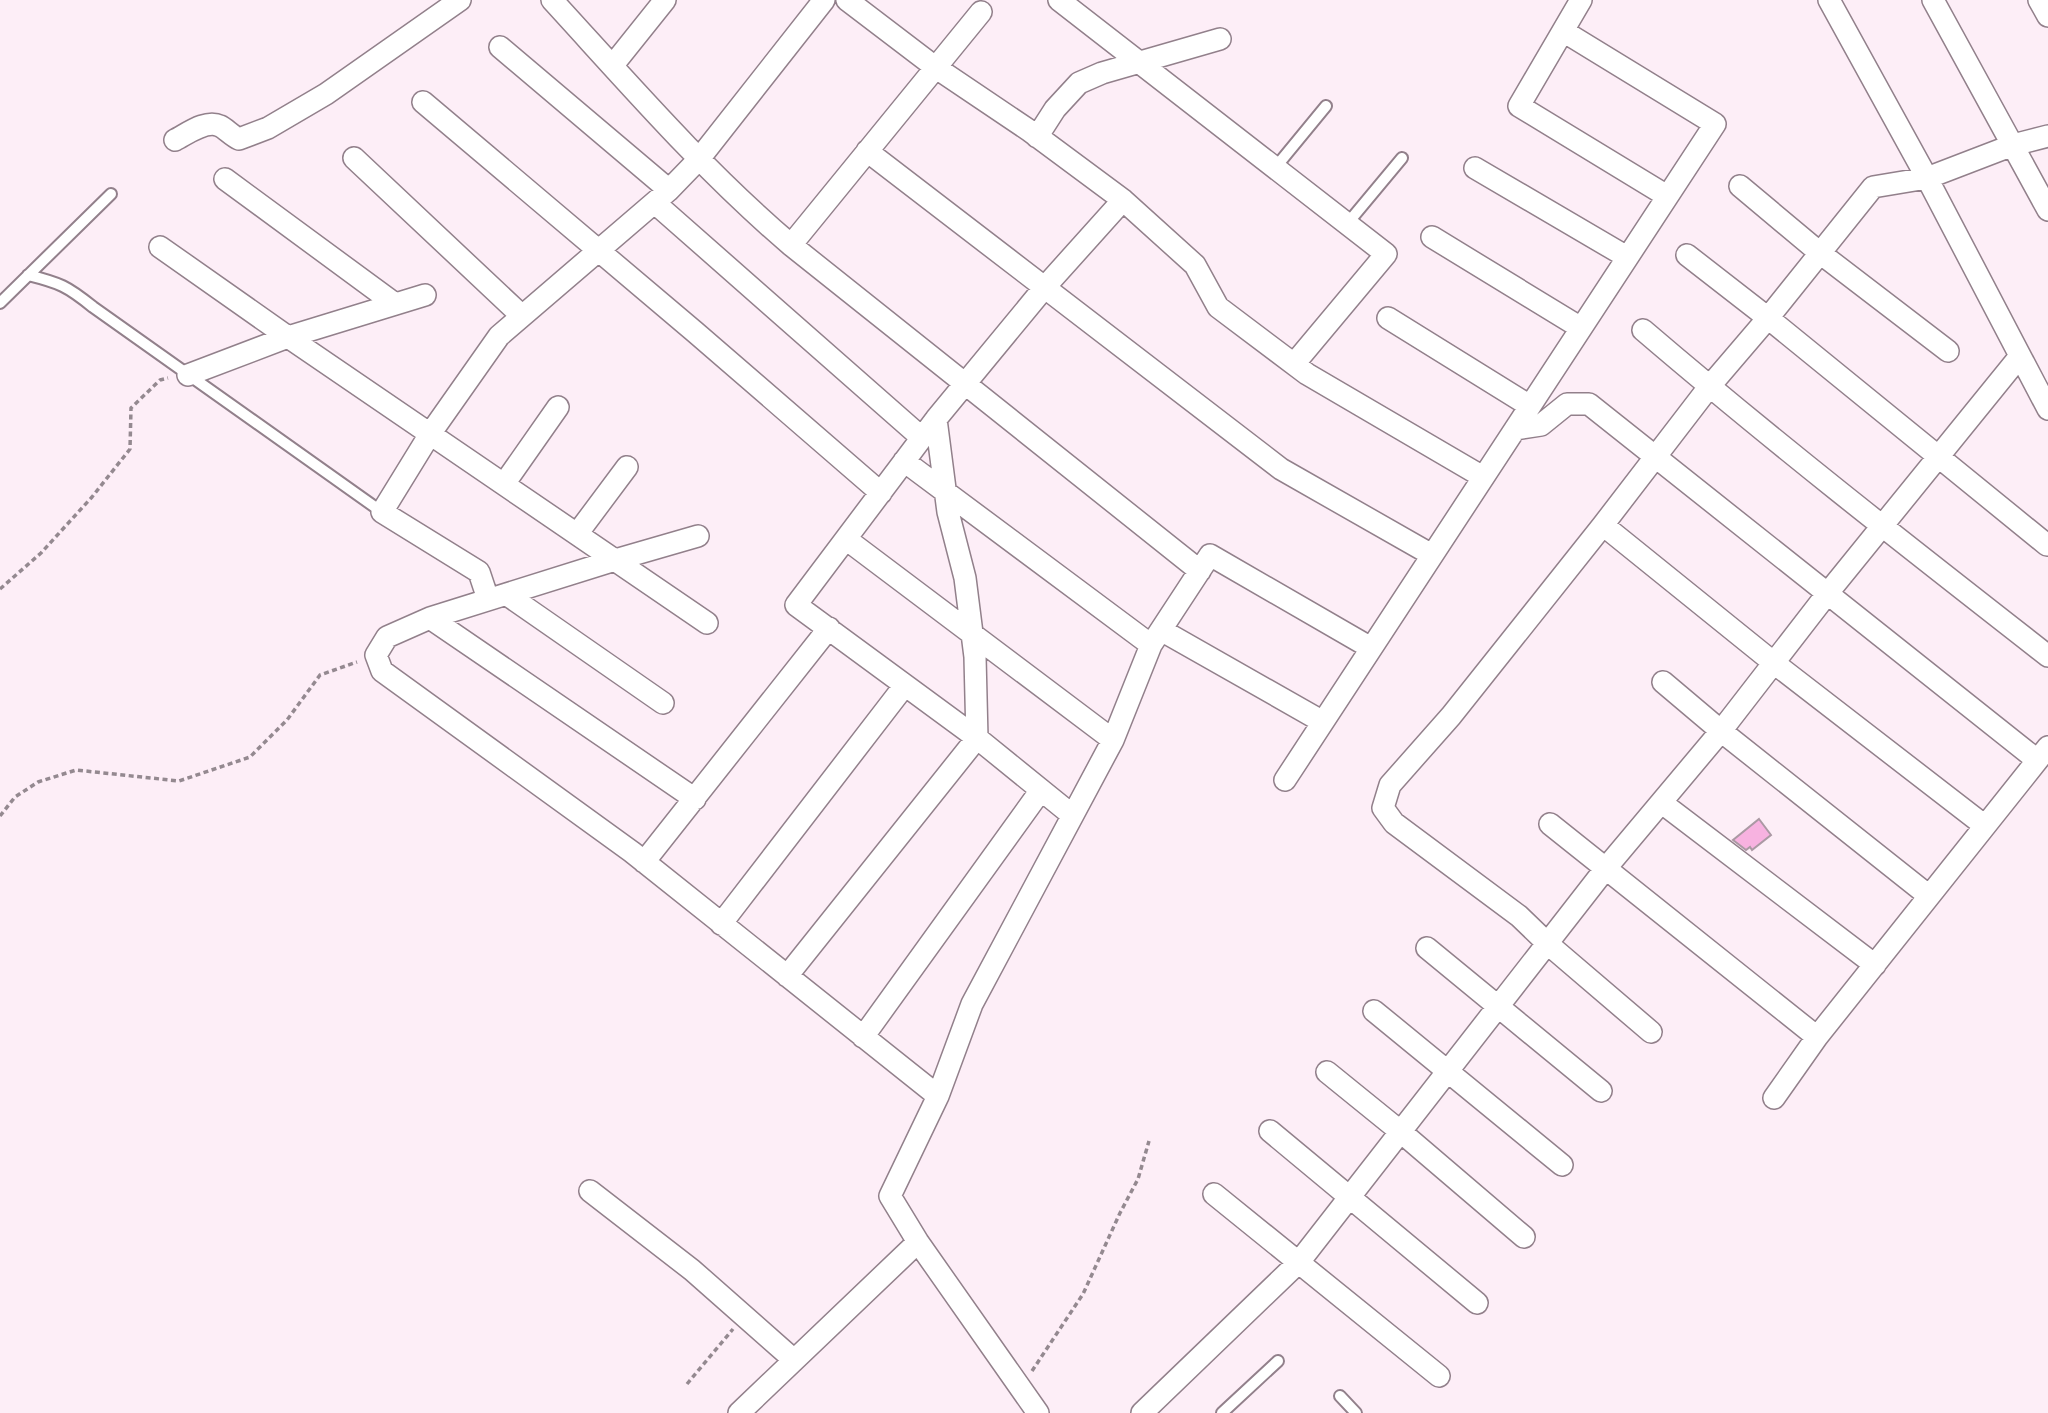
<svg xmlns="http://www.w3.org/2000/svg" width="2048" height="1413" font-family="'PT Sans',sans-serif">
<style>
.building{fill:#f7b2e0;stroke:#ab99a4;stroke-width:2}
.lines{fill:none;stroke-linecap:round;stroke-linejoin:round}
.lane-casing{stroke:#92808b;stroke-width:14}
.street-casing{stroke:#92808b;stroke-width:24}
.path{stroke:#948990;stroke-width:3.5;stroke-dasharray:5 3.5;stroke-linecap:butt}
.lane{stroke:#fff;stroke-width:10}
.street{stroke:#fff;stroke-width:21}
</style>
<rect width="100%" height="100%" fill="#fdeef7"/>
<path class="building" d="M 1759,819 L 1771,835 L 1752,850 L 1750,847 L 1746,850 L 1733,840 Z"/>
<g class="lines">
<g class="lane-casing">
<path id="lane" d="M 1275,168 L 1326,106
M 1347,224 L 1402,158
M 28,275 C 60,283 67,286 93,307 L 382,512
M 0,303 L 111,194
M 1340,1396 L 1356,1413
M 1222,1413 L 1278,1361"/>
</g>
<g class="street-casing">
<path id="street" d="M 552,0 C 629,84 704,171 791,245 L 1200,571
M 847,0 L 935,67 L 1030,131 L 1123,200 L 1195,265 L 1218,307 L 1307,374 L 1483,477
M 1059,0 L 1386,254 L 1294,364
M 1581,0 L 1519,106 L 1667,196
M 1829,0 L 1927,178 L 2048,409
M 1933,0 L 2048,210
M 2039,0 L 2048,16
M 500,47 L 669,190
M 613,65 L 665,0
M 423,102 L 695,332 L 881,493
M 1037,137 L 1055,109 L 1079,83 L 1102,73 L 1220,39
M 175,140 C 187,134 206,119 220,126 C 225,128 232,136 239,139 L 268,128 L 326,94 L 460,0
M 867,151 L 1281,469 L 1432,555
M 354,158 L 522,316
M 1475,168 L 1627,257
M 225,179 L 395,304
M 1740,186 L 1820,253 L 1948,351
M 655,203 L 922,438
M 1432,237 L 1581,328
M 791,245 L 981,12
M 160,247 L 288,337 L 707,623
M 1687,255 L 1768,318 L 2047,545
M 1388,318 L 1530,406
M 1643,330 C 1775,443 1911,549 2048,656
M 188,375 L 288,337 L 425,295
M 1515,429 L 1541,425 L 1567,404 L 1589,404 L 2037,760
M 904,461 L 1151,645
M 504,484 L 558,407
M 1603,525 L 1774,663 L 1985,826
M 577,534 L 627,467
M 698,536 L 615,560 L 430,618 L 387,637 L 376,655 L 382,671 L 632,852 L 938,1096
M 846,539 L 1113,740
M 506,594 L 663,703
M 488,599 L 479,572 L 382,512 L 430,434 L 499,336 L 669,190 L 699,159 L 824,0
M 430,618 L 695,799
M 1161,630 L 1323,722
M 1663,682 L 1721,731 L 1929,896
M 1285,780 L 1715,124 L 1563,31
M 1662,803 L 1875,965
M 1072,815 L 977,738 L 796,605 L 936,419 L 1044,288 L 1123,200
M 1550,824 L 1817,1037
M 644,862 L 829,628
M 721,924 L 905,685
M 1427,948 L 1601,1091
M 787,976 L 977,738 L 975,657 L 965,578 L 948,512 L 936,419
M 1374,1011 L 1562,1165
M 1651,1032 L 1548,944 L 1519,916 L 1394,823 L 1383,808 L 1390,785 L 1451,716 L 1603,525 L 1709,387 L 1768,318 L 1873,187 L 1927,178 L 2013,145 L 2048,136
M 863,1037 L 1041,790
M 1327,1072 L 1401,1132 L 1524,1237
M 1774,1098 L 1817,1037 L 2048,747
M 1270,1131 L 1477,1303
M 590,1191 L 692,1270 L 794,1360
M 1214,1194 L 1439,1376
M 739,1413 L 918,1242
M 1038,1413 L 918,1242 L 890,1196 L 938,1096 L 972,1004 L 1113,740 L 1151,645 L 1210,555 L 1371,648
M 1142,1413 L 1299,1262 L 1606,868 L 1721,731 L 1827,594 L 2020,356"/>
</g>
<path class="path" d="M 0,589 L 41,553 L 92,497 L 130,449 L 131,408 L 160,380 L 168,378
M 0,816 L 15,797 L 38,782 L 76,770 L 179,781 L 250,757 L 287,720 L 320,675 L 357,662
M 1032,1371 L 1083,1294 L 1120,1213 L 1138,1179 L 1149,1141
M 687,1384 L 733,1329"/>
<use href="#lane" class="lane"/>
<use href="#street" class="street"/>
</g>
</svg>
